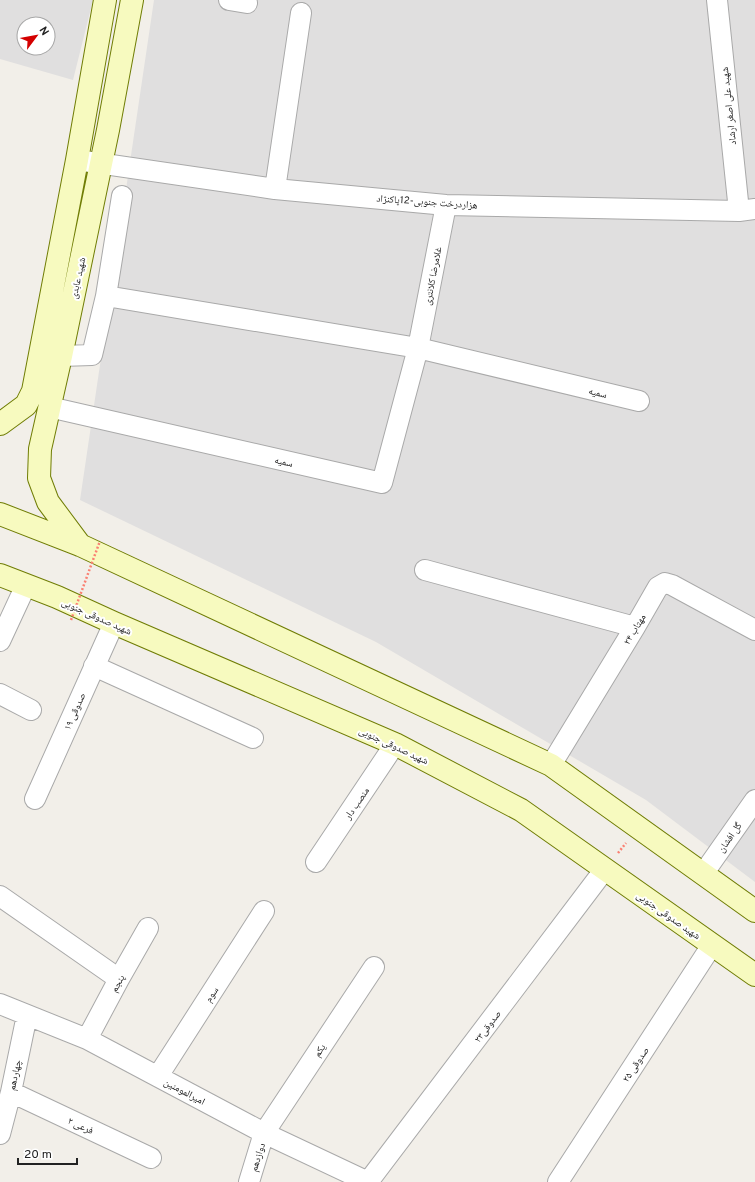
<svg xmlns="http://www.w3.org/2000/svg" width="755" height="1182" font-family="Overpass,'Noto Naskh Arabic',sans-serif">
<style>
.residential{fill:#e0dfdf;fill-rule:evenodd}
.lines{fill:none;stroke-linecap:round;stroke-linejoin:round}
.street-casing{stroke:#a9a9a9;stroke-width:22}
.secondary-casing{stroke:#707d05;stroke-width:24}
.path{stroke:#fa8072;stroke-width:2.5;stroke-dasharray:2 2;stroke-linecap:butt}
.street{stroke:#fff;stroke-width:20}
.secondary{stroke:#f7fabf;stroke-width:22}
.path-bridge{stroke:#fa8072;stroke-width:2.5;stroke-dasharray:2 2;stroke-linecap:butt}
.labels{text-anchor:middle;stroke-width:4;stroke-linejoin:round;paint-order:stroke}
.street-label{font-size:10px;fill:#222;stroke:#fff}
</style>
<rect width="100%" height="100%" fill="#f2efe9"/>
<path class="residential" d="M 0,0 L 93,0 L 73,80 L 0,59 ZM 24,24 L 48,24 L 48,48 L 24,48 Z
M 154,0 L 755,0 L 755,882 L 646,800 L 376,642 L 80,500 Z"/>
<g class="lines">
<g class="street-casing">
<path id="street" d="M 229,0 L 247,3
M 717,0 L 739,211
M 77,160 L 275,189 L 446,205 L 739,211 L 755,209
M 275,189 L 301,13
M 106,296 L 122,196
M 61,356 L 92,355 L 106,296 L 418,348 L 446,205
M 49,407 L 382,483 L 418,348 L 639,401
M 425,570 L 635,627
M 0,641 L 26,585
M 94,666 L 253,738
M 0,694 L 31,710
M 551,765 L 635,627 L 658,587 L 665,583 L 672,585 L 755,630
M 35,799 L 114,623
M 316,862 L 395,744
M 703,874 L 755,800
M 0,896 L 119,979
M 0,1004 L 87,1039 L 264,1133 L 368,1182 L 605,869
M 87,1039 L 119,979 L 148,928
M 158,1076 L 264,911
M 11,1092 L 151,1158
M 0,1134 L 11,1092 L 27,1015
M 249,1182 L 264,1133 L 374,967
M 558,1182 L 712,945"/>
</g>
<g class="secondary-casing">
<path id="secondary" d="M 0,424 L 26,405 L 33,391 L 77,160 L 105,0
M 0,514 L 80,545 L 551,765 L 755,911
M 80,545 L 48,502 L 39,478 L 40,449 L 61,356 L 108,130 L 132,0
M 0,575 L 57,597 L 114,623 L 395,744 L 521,810 L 755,975"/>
</g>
<path class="path" d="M 618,853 L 626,843"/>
<use href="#street" class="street"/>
<use href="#secondary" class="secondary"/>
<path class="path-bridge" d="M 71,620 L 100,541"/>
</g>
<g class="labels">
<g class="street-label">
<text transform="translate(728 106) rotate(-96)" y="4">شهید علی اصغر ارشاد</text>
<text transform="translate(427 201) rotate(4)" y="4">هزاردرخت جنوبی-12پاکنژاد</text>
<text transform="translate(432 276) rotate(-79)" y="4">غلامرضا کلانتری</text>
<text transform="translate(77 278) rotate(-78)" y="4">شهید عابدی</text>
<text transform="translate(598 392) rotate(14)" y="4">سمیه</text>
<text transform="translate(284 461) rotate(13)" y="4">سمیه</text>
<text transform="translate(97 616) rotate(24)" y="4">شهید صدوقی جنوبی</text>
<text transform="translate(634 629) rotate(-59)" y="4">مهتاب ۲۴</text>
<text transform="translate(74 711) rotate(-66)" y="4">صدوقی ۱۹</text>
<text transform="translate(394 745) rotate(25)" y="4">شهید صدوقی جنوبی</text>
<text transform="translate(356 803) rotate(-56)" y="4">منصب دار</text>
<text transform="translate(729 837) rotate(-55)" y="4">گل افشان</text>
<text transform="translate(669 915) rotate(35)" y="4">شهید صدوقی جنوبی</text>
<text transform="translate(117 983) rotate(-61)" y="4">پنجم</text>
<text transform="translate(211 994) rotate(-57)" y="4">سوم</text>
<text transform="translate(487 1026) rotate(-53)" y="4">صدوقی۲۳</text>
<text transform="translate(319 1050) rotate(-57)" y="4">یکم</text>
<text transform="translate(635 1064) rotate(-57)" y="4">صدوقی ۲۵</text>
<text transform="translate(14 1075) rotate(-78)" y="4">چهاردهم</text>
<text transform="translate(185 1091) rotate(28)" y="4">امیرالمومنین</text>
<text transform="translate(81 1125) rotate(25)" y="4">فرعی ۲</text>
<text transform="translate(257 1157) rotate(-73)" y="4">دوازدهم</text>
</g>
</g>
<g transform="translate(36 36) rotate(58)"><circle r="19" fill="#ffffff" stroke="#a7a7a7"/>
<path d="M0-3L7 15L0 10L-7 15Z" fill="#d40000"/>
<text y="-6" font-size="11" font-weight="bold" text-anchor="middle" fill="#222222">N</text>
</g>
<path d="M18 1158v6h59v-6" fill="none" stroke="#222222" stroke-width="2"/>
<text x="24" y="1158" font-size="12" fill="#222222" stroke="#ffffff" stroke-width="3" paint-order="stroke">20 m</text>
</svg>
